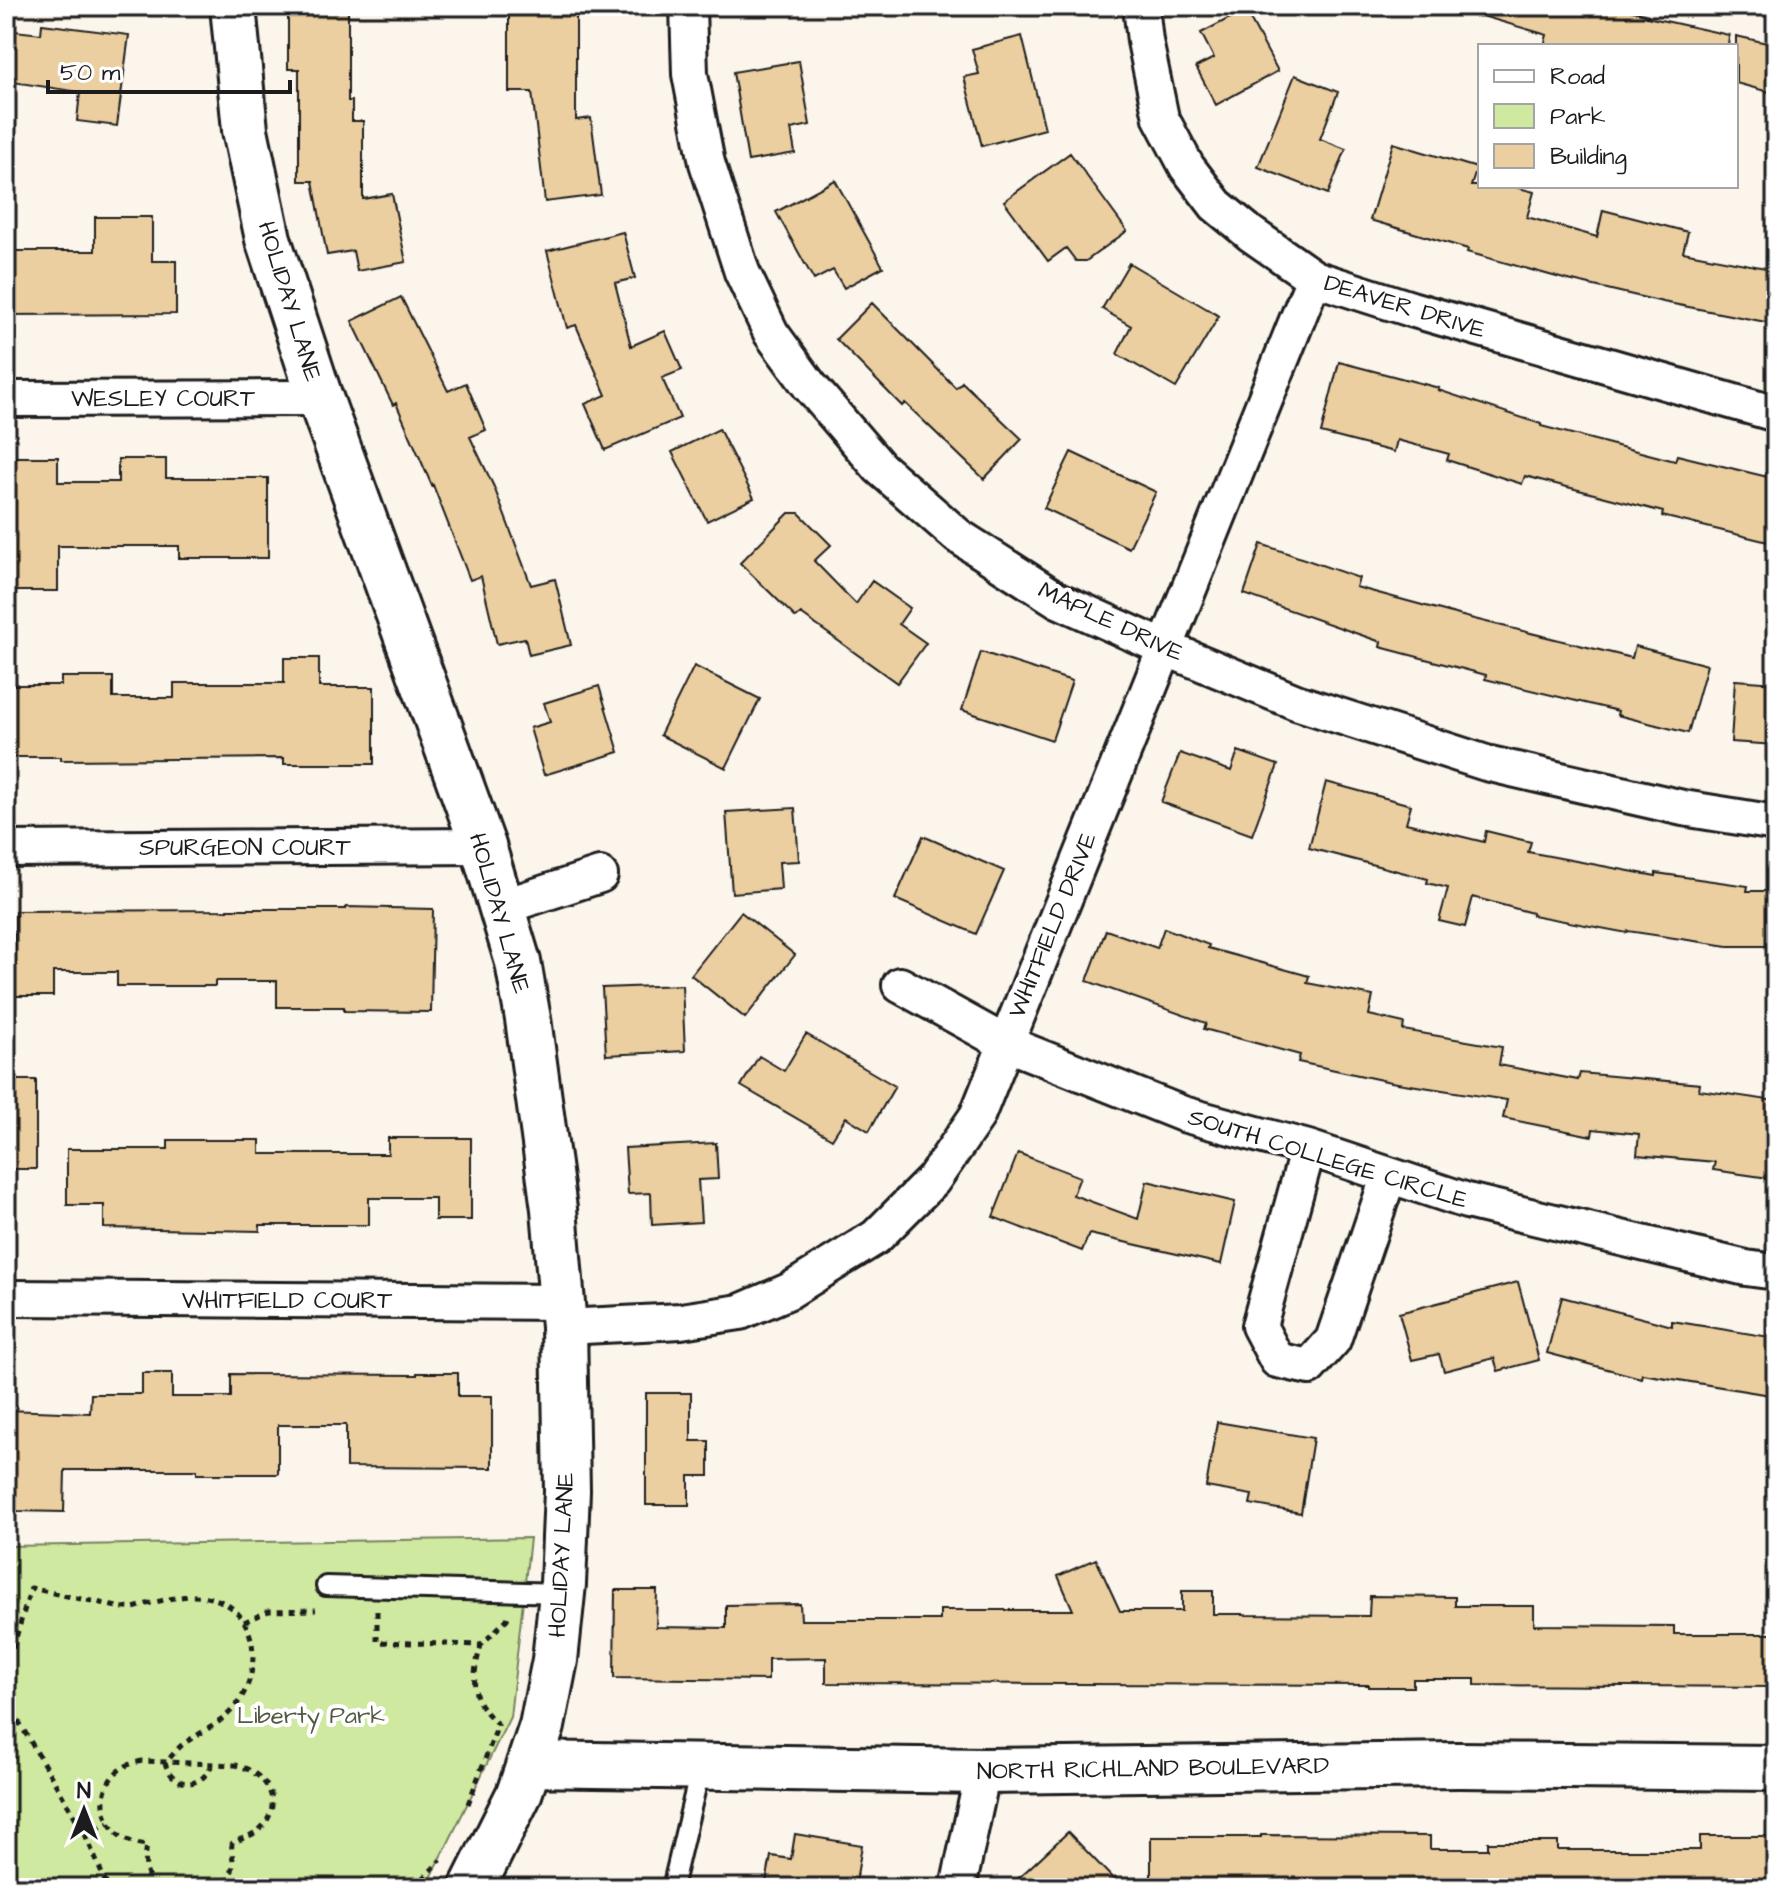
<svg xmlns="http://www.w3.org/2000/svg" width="1782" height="1894" font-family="'Architects Daughter',sans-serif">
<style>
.green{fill:#cfe9a0;stroke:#76825e;stroke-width:2}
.building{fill:#eccfa0;stroke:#1c1c1c;stroke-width:2}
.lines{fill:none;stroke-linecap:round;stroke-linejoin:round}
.lane-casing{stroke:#1c1c1c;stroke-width:24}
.street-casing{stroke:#1c1c1c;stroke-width:40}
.secondary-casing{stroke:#1c1c1c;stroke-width:50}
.path{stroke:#1c1c1c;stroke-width:5;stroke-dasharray:6 6;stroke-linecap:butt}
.lane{stroke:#fff;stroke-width:18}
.street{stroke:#fff;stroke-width:34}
.secondary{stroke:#fff;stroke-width:44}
.labels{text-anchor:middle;stroke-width:8;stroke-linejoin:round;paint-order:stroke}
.street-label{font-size:24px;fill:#1c1c1c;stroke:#fff}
.park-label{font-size:24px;fill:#525a44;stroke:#fff}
</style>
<rect width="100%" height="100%" fill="#fbf5ec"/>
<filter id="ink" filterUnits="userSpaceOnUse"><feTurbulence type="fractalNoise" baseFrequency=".0125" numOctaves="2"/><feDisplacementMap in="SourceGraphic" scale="16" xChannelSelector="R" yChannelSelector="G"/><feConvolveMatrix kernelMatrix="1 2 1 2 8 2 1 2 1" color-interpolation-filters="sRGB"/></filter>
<g filter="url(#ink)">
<path class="green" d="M 530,1538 L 510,1717 L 426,1888 L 6,1888 L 6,1546 Z"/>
<path class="building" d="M 288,6 L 348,6 L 348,101 L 352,101 L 352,121 L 363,121 L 363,199 L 392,194 L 406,262 L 357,271 L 353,251 L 327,255 L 313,181 L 299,181 L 299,69 L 288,69 Z
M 1473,6 L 1615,6 L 1648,15 L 1647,17 L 1729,35 L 1728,46 L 1544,46 L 1547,35 L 1472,13 Z
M 1245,10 L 1278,71 L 1216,105 L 1196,67 L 1214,58 L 1201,33 Z
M 509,13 L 576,13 L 576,120 L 591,118 L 601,195 L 545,202 L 532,92 L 509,92 Z
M 42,24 L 129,35 L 117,126 L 77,121 L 80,92 L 6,81 L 6,30 L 41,34 Z
M 1022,36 L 1045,129 L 982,146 L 964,77 L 979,74 L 972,49 Z
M 1736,36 L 1776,45 L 1776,94 L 1736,83 Z
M 799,61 L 810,125 L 791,129 L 795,153 L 748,161 L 733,72 Z
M 1295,75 L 1338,92 L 1320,139 L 1346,149 L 1328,194 L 1258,167 Z
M 1393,143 L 1477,168 L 1471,186 L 1511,186 L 1534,192 L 1527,217 L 1597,237 L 1603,210 L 1688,232 L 1683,252 L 1776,270 L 1776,324 L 1663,302 L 1564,279 L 1467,252 L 1468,249 L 1370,220 Z
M 1070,153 L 1127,231 L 1086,261 L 1076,261 L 1066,248 L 1048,261 L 1004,201 Z
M 835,180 L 883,267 L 844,288 L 833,270 L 814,280 L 776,212 Z
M 95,217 L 152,217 L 152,261 L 176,261 L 176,314 L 6,315 L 6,251 L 95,251 Z
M 623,232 L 635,278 L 615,283 L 631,346 L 665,331 L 682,370 L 662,378 L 680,418 L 605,450 L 585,404 L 606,395 L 576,325 L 567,328 L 547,251 Z
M 1129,263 L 1219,316 L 1176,388 L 1117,354 L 1131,326 L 1102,309 Z
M 401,297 L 448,391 L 466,383 L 486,430 L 470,437 L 494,487 L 531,585 L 555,579 L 571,645 L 529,655 L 525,638 L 497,644 L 481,576 L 470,580 L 433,485 L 432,486 L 396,403 L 393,405 L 352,321 Z
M 872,303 L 956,388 L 962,382 L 1022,439 L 984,479 L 905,403 L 902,406 L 836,339 Z
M 1339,362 L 1439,388 L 1438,390 L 1541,424 L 1541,426 L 1675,461 L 1677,455 L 1776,479 L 1776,544 L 1662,516 L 1663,512 L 1525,476 L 1522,484 L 1447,460 L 1449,454 L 1397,440 L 1394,452 L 1321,433 Z
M 719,429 L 754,498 L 707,521 L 672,452 Z
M 1071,452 L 1156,492 L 1129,548 L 1044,508 Z
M 7,457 L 58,457 L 58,482 L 118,482 L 118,459 L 166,459 L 166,478 L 268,478 L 268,558 L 179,558 L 179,546 L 58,546 L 58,591 L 6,591 Z
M 789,513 L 799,513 L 831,545 L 814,561 L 856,604 L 872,581 L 910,608 L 899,624 L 926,643 L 897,683 L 801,614 L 796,618 L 740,563 Z
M 1261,544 L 1359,578 L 1356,587 L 1470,618 L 1632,658 L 1635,646 L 1707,665 L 1688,733 L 1617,715 L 1618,711 L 1485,679 L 1486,675 L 1380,647 L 1381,642 L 1244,594 Z
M 981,652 L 1072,681 L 1052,740 L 962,710 Z
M 284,658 L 319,658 L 319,687 L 374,687 L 374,764 L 284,764 L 284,758 L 61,760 L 61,757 L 6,757 L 6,685 L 61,685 L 61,677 L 113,677 L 113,698 L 174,698 L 174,683 L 284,683 Z
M 694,666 L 760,699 L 726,768 L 660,735 Z
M 1735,680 L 1776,683 L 1776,745 L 1731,742 Z
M 599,686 L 619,752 L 544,775 L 530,728 L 550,722 L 544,703 Z
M 1238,751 L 1278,765 L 1252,835 L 1161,802 L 1180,753 L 1231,771 Z
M 1326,782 L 1411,805 L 1406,823 L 1484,842 L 1486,831 L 1531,842 L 1528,852 L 1656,876 L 1656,873 L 1748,886 L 1747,891 L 1776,891 L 1776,946 L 1728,946 L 1628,931 L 1627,933 L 1532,915 L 1532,913 L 1473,897 L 1465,927 L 1439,921 L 1448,888 L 1427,883 L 1428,879 L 1309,848 Z
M 795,808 L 799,861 L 779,862 L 781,889 L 732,893 L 726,812 Z
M 923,836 L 1004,871 L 976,934 L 895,899 Z
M 346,907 L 433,909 L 431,1012 L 344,1011 L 344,1007 L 277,1007 L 277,981 L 215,981 L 215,986 L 117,986 L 117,972 L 53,972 L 53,996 L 15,996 L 15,911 L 228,910 L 228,909 L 346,909 Z
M 741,912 L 795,955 L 745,1018 L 691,975 Z
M 1164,928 L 1209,945 L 1208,948 L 1309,976 L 1307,983 L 1373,996 L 1369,1015 L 1404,1023 L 1403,1030 L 1502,1047 L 1499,1065 L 1578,1080 L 1580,1073 L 1700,1084 L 1699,1090 L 1776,1101 L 1776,1179 L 1713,1170 L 1715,1162 L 1637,1155 L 1639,1134 L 1593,1129 L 1592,1136 L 1503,1118 L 1507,1100 L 1391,1082 L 1298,1062 L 1300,1055 L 1204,1029 L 1206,1023 L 1087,981 L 1106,930 L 1157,948 Z
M 682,985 L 685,1051 L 606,1055 L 602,988 Z
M 806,1034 L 895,1086 L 869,1131 L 846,1117 L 832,1139 L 741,1086 L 759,1056 L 784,1071 Z
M 6,1080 L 36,1080 L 36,1169 L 6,1169 Z
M 388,1138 L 471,1138 L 471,1220 L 435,1220 L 435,1198 L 369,1198 L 369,1225 L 260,1225 L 260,1231 L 104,1228 L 104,1205 L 67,1205 L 67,1149 L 168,1149 L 168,1140 L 260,1140 L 260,1154 L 388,1154 Z
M 716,1143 L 718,1179 L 698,1180 L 701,1222 L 652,1225 L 651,1193 L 628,1194 L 625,1148 Z
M 1018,1153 L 1080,1177 L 1073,1195 L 1138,1219 L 1147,1181 L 1235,1202 L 1221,1264 L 1089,1234 L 1082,1251 L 993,1217 Z
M 1518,1282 L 1539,1360 L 1498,1371 L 1494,1358 L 1444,1371 L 1439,1354 L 1412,1360 L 1399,1313 Z
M 1562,1297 L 1672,1326 L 1672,1321 L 1776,1338 L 1776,1396 L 1642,1374 L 1641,1378 L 1547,1353 Z
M 142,1373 L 172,1373 L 172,1397 L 231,1397 L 231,1374 L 417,1375 L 417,1373 L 458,1373 L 458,1396 L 492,1396 L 492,1468 L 346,1467 L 346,1425 L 278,1425 L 278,1474 L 197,1474 L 197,1470 L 65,1470 L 64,1512 L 13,1511 L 13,1480 L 6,1480 L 6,1410 L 90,1413 L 91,1394 L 142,1394 Z
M 646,1393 L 691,1393 L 691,1441 L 709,1441 L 709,1476 L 689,1476 L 689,1505 L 646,1505 Z
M 1217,1422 L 1313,1438 L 1301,1513 L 1250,1504 L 1252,1495 L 1206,1487 Z
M 1096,1559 L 1120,1611 L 1182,1611 L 1182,1591 L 1213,1591 L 1213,1614 L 1243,1614 L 1243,1615 L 1369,1616 L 1370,1596 L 1455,1597 L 1455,1606 L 1534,1606 L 1534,1625 L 1674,1626 L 1674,1634 L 1776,1634 L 1776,1687 L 1475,1685 L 1475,1679 L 1413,1679 L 1413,1687 L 1369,1687 L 1369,1685 L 826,1683 L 826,1658 L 768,1659 L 768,1680 L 614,1678 L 615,1590 L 657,1590 L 656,1627 L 726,1628 L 726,1605 L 800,1604 L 801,1620 L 940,1620 L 940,1610 L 1073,1610 L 1058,1576 Z
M 1068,1832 L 1122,1888 L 1008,1888 Z
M 795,1834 L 862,1845 L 855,1888 L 765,1888 L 771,1856 L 791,1859 Z
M 1261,1835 L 1430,1836 L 1430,1849 L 1488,1849 L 1488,1842 L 1558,1842 L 1558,1850 L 1700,1850 L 1700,1836 L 1776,1836 L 1776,1888 L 1151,1888 L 1151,1837 L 1261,1837 Z"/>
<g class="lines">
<g class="lane-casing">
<path id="lane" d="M 326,1586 L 562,1593
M 672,1888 L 701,1766"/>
</g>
<g class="street-casing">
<path id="street" d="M 688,6 L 690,74 L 707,163 L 742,272 L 771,333 L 809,385 L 880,468 L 958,536 L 1058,600 L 1165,648 L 1296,702 L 1486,763 L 1683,808 L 1776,823
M 1141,6 L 1145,41 L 1161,118 L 1187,167 L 1216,205 L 1251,234 L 1314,278 L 1411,309 L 1776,414
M 6,399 L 320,398
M 6,849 L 483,846
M 502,907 L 600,875
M 900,985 L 1005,1043 L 1183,1114 L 1308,1148 L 1467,1201 L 1746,1268 L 1776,1272
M 1308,1148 L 1259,1326 L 1277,1360 L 1309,1367 L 1333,1340 L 1389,1175
M 12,1298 L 562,1302
M 564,1327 L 681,1321 L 740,1312 L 789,1291 L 876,1237 L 933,1180 L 977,1116 L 1314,278
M 958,1888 L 983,1771"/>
</g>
<g class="secondary-casing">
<path id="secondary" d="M 233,6 L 245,130 L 268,239 L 320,398 L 483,846 L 518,962 L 528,1019 L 554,1209 L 564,1327 L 567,1491 L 563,1584 L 555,1660 L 542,1726 L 519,1794 L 472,1888
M 529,1764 L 983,1771 L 1458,1765 L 1776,1768"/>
</g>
<path class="path" d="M 377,1611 L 377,1642 L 481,1645 L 507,1619 L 509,1614
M 244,1622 L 269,1611 L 316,1610
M 6,1671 L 31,1588 C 53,1593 75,1598 97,1602 C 108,1605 122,1609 133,1608 C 139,1607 145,1604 151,1603 C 169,1599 187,1594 206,1597 C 261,1606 265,1675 232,1710 C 219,1725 198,1733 182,1745 C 176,1750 171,1757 165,1763 C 173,1789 202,1790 212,1764
M 6,1700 L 85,1834 L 108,1888
M 468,1804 L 498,1725 C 493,1719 485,1712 480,1704 C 470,1686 476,1664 481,1645
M 85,1834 L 109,1823
M 154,1888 C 145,1874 144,1861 147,1845 C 139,1844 130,1842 123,1838 C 100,1823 97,1789 118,1771 C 125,1765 133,1763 142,1761 L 235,1765 C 265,1771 286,1802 261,1828 C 253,1836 242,1838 232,1843 C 231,1851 233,1856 233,1863 C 233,1873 228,1880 224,1888
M 414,1888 L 441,1860"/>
<use href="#lane" class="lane"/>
<use href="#street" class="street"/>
<use href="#secondary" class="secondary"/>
</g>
</g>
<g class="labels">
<g class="street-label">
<text transform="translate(290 301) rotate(73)" y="8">HOLIDAY LANE</text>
<text transform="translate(1405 306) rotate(17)" y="8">DEAVER DRIVE</text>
<text x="163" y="406">WESLEY COURT</text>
<text transform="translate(1111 621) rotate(25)" y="8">MAPLE DRIVE</text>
<text x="245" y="855">SPURGEON COURT</text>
<text transform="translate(500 913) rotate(74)" y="8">HOLIDAY LANE</text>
<text transform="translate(1052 925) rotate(-68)" y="8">WHITFIELD DRIVE</text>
<text transform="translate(1328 1158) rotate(17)" y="8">SOUTH COLLEGE CIRCLE</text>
<text x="287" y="1308">WHITFIELD COURT</text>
<text transform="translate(561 1555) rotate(-87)" y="8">HOLIDAY LANE</text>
<text transform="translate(1153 1768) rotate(-1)" y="8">NORTH RICHLAND BOULEVARD</text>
</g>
<g class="park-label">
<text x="311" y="1723">Liberty Park</text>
</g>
</g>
<rect width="1782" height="1894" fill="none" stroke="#fff" stroke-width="32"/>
<rect x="16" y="16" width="1750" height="1862" fill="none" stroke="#1c1c1c" stroke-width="3" filter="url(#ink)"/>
<rect x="1478" y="44" width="260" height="144" fill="#ffffff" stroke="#a4a4a4" stroke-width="2"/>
<rect x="1494" y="70" width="40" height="12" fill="#ffffff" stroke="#a4a4a4" stroke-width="2"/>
<text x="1550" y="84" font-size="24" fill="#1c1c1c">Road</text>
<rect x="1494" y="104" width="40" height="24" fill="#cfe9a0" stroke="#a4a4a4" stroke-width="2"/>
<text x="1550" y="124" font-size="24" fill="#1c1c1c">Park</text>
<rect x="1494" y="144" width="40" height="24" fill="#eccfa0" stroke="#a4a4a4" stroke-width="2"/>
<text x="1550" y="164" font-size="24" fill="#1c1c1c">Building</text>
<g transform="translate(84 1810)" stroke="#ffffff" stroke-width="6" paint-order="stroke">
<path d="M0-6L14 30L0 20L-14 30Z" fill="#1c1c1c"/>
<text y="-12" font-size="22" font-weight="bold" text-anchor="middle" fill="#1c1c1c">N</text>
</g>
<path d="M48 80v12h242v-12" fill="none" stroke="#1c1c1c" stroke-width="4"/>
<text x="60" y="80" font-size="24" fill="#1c1c1c" stroke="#ffffff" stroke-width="6" paint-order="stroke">50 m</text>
</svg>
